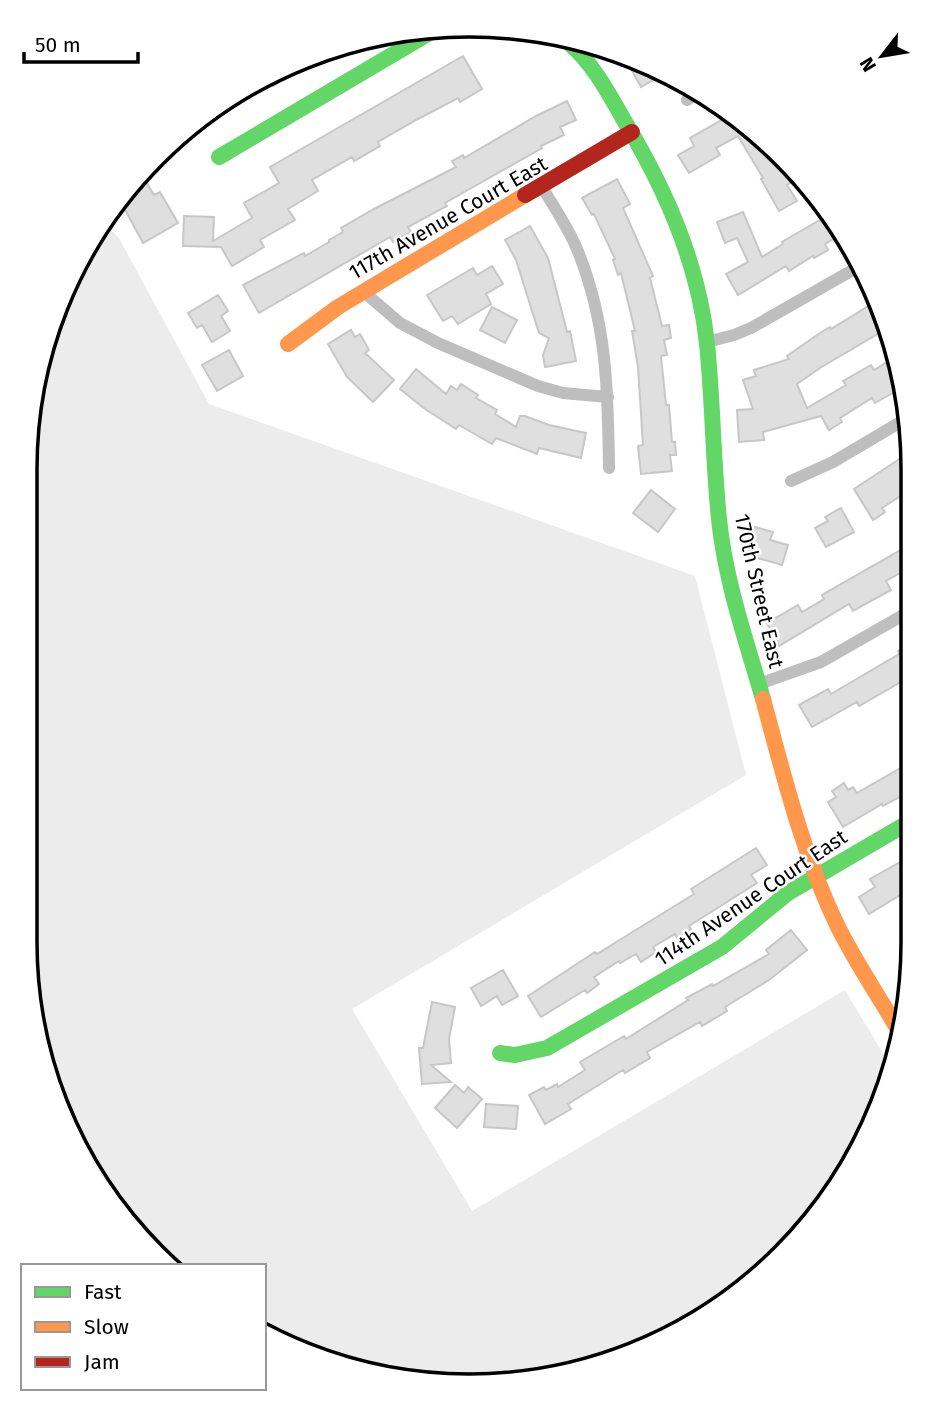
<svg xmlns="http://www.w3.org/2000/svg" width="938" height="1411" font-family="'Fira Sans',sans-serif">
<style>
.green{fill:#ececec}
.building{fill:#dfdfdf;stroke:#c7c7c7;stroke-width:2}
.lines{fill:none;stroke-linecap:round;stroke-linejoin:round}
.street{stroke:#bebebe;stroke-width:12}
.fast{stroke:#63d668;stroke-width:16}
.slow{stroke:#ff974d;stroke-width:16}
.jam{stroke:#b3261e;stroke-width:16}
.labels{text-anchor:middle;stroke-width:5;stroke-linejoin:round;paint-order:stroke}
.street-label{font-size:21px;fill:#000;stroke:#fff}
.rim{fill:none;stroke:#000;stroke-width:3.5}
</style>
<rect width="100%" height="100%" fill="#fff"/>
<path class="green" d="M 105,224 L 119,238 L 209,404 L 695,576 L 746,775 L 352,1009 L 472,1211 L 845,990 L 890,1065 L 868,1138 L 784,1256 L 691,1327 L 556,1378 L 440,1386 L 299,1353 L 264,1333 L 264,1266 L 171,1266 L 100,1189 L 48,1085 L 25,942 L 28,411 L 71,272 Z"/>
<path class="building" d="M 329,52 L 329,55 L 273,86 L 269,79 L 299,59 Z
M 463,56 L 482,89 L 460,102 L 458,98 L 418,119 L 378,142 L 380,146 L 354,161 L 352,157 L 312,180 L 318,191 L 288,209 L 295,220 L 260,240 L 264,247 L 232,266 L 221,247 L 183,246 L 184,216 L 214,217 L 213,241 L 252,218 L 244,203 L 279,183 L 270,167 Z
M 644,62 L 663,74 L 641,87 L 631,69 Z
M 567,101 L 576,120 L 560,127 L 564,135 L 541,146 L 542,148 L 445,203 L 447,206 L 408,227 L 411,232 L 393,242 L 390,237 L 259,313 L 243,285 L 304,253 L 305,256 L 329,242 L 329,240 L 343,232 L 341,228 L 374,209 L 456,167 L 452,161 L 463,155 L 464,158 L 536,116 Z
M 727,117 L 777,150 L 795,180 L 787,185 L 797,201 L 779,211 L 761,179 L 763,178 L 738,136 L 716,148 L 720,155 L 689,173 L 678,155 L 694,146 L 690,138 Z
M 141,173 L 154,195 L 160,192 L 178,223 L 143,243 L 121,202 Z
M 617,179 L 630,204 L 623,208 L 653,276 L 650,278 L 662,326 L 669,325 L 671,338 L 664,340 L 667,355 L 661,356 L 666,405 L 669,405 L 672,442 L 675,442 L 676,455 L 670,455 L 672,471 L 641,474 L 638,446 L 643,445 L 638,367 L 632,331 L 635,331 L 621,273 L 618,275 L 613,260 L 615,259 L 594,214 L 592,215 L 582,198 Z
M 743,212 L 762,257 L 783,244 L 782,242 L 825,217 L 837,237 L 825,244 L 828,250 L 814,258 L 813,256 L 789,271 L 786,266 L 738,295 L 726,274 L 748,262 L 737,238 L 725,243 L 717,222 Z
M 530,226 L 548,258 L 567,332 L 570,331 L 576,361 L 545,367 L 543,355 L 549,338 L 539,333 L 516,260 L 505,240 Z
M 492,266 L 503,284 L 486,294 L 491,304 L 458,324 L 452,316 L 443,321 L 427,295 L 473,268 L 477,275 Z
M 218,295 L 228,311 L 221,316 L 230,331 L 212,342 L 202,325 L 197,328 L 188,313 Z
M 875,302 L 883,316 L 886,329 L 820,368 L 797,384 L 807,408 L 846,385 L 843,381 L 871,365 L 874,370 L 892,359 L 898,390 L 875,403 L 872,398 L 840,418 L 842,422 L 829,430 L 821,416 L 763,432 L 764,440 L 739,442 L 737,410 L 753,409 L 743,380 L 756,376 L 754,370 L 789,359 L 787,356 L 817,335 L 830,327 L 831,329 Z
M 492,307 L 517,320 L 505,343 L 480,330 Z
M 351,330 L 355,337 L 360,334 L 369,350 L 365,353 L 394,380 L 373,402 L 347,377 L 328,344 Z
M 229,350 L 243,376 L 217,391 L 202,365 Z
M 416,369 L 446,394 L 451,386 L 457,390 L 461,384 L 478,395 L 476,398 L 497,410 L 495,414 L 516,427 L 520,416 L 525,416 L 549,425 L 586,433 L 581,458 L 539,448 L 537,454 L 496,438 L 492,444 L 459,425 L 456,429 L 425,409 L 400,389 Z
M 910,452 L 914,469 L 913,488 L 882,508 L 885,512 L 873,520 L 854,489 Z
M 651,490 L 675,509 L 658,532 L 633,513 Z
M 841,508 L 854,532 L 826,547 L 815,528 L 828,521 L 825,517 Z
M 755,527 L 773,532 L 770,540 L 788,545 L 782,565 L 747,555 Z
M 913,543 L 913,566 L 886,581 L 891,590 L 853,611 L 849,604 L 779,646 L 767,623 L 798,605 L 802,612 L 824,599 L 822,595 Z
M 912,643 L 912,680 L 903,685 L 901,682 L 859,706 L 857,702 L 812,727 L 799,705 L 828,689 L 831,694 L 899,654 L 898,651 Z
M 911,762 L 911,791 L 883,806 L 882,804 L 843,827 L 828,802 L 836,797 L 832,791 L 844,783 L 848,790 L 853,787 L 857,793 Z
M 756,848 L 767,865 L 751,875 L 757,883 L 689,926 L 691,929 L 677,938 L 675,934 L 653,947 L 656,952 L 641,962 L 636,954 L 620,963 L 619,961 L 594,977 L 599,984 L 587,993 L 585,990 L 541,1017 L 528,996 L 595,952 L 597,954 L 694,894 L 691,889 Z
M 911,856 L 910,889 L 869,914 L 859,897 L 875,887 L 870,879 Z
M 791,930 L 807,950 L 769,980 L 725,1007 L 727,1011 L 702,1026 L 700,1022 L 647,1052 L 650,1058 L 625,1073 L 623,1070 L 568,1104 L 571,1109 L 545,1124 L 529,1095 L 544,1087 L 546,1090 L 557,1084 L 558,1087 L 585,1070 L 580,1062 L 624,1036 L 626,1039 L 688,1000 L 686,998 L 712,984 L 713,986 L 769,954 L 766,950 Z
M 503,970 L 518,996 L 502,1005 L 497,996 L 481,1006 L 471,988 Z
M 432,1002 L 455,1007 L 449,1039 L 451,1063 L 431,1065 L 451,1082 L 422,1084 L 419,1048 L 423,1048 Z
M 455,1085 L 464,1093 L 468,1087 L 482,1099 L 457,1128 L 435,1108 Z
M 486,1104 L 518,1106 L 516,1129 L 484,1127 Z"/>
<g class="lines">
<path class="street" d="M 687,100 L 694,95
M 542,187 C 554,207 568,227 577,249 C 607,322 608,390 609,468
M 364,292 L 400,323 L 438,343 L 538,386 L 563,393 L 608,397
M 707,342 L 734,335 L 751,328 L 858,267
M 791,481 L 833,462 L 904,420
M 759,684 L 821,662 L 912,610"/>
<path class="fast" d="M 571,45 C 596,67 611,98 628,127 C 668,194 699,266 707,344 C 713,403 713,461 719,519 C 725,580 746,640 763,699
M 219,157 L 431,32
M 500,1053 L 515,1055 L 547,1048 L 722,947 L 788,893 L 911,821"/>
<path class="slow" d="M 288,344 L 338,307 L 525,195
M 763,699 C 784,777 803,855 838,927 C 856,963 880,998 900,1033"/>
<path class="jam" d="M 525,195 L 632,132"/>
</g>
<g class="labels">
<g class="street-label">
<text transform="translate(448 218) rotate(-30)" y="7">117th Avenue Court East</text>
<text transform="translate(759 591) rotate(77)" y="7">170th Street East</text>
<text transform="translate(751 898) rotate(-34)" y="7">114th Avenue Court East</text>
</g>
</g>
<path d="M0 0H938V1411H0ZM469 37H469A432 432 0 0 1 901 469V942A432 432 0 0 1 469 1374H469A432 432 0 0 1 37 942V469A432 432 0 0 1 469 37Z" fill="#fff" fill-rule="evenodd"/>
<path class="rim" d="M469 37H469A432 432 0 0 1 901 469V942A432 432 0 0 1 469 1374H469A432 432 0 0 1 37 942V469A432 432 0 0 1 469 37Z"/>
<rect x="21" y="1264" width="245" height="126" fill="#ffffff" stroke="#999999" stroke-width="2"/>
<rect x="35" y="1287" width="35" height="10" fill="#63d668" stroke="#999999" stroke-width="2"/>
<text x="84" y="1299" font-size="21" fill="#000000">Fast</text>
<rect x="35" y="1322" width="35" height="10" fill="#ff974d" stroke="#999999" stroke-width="2"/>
<text x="84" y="1334" font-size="21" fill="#000000">Slow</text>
<rect x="35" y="1357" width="35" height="10" fill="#b3261e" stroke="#999999" stroke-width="2"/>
<text x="84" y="1369" font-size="21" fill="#000000">Jam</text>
<g transform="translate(882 56) rotate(239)" stroke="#ffffff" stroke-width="5" paint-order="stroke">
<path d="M0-5L12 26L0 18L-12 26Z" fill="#000000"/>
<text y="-10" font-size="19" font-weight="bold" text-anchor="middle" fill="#000000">N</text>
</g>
<path d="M24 52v10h114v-10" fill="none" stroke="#000000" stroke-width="3.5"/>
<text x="35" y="52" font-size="21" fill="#000000" stroke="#ffffff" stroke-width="5" paint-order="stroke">50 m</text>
</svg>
